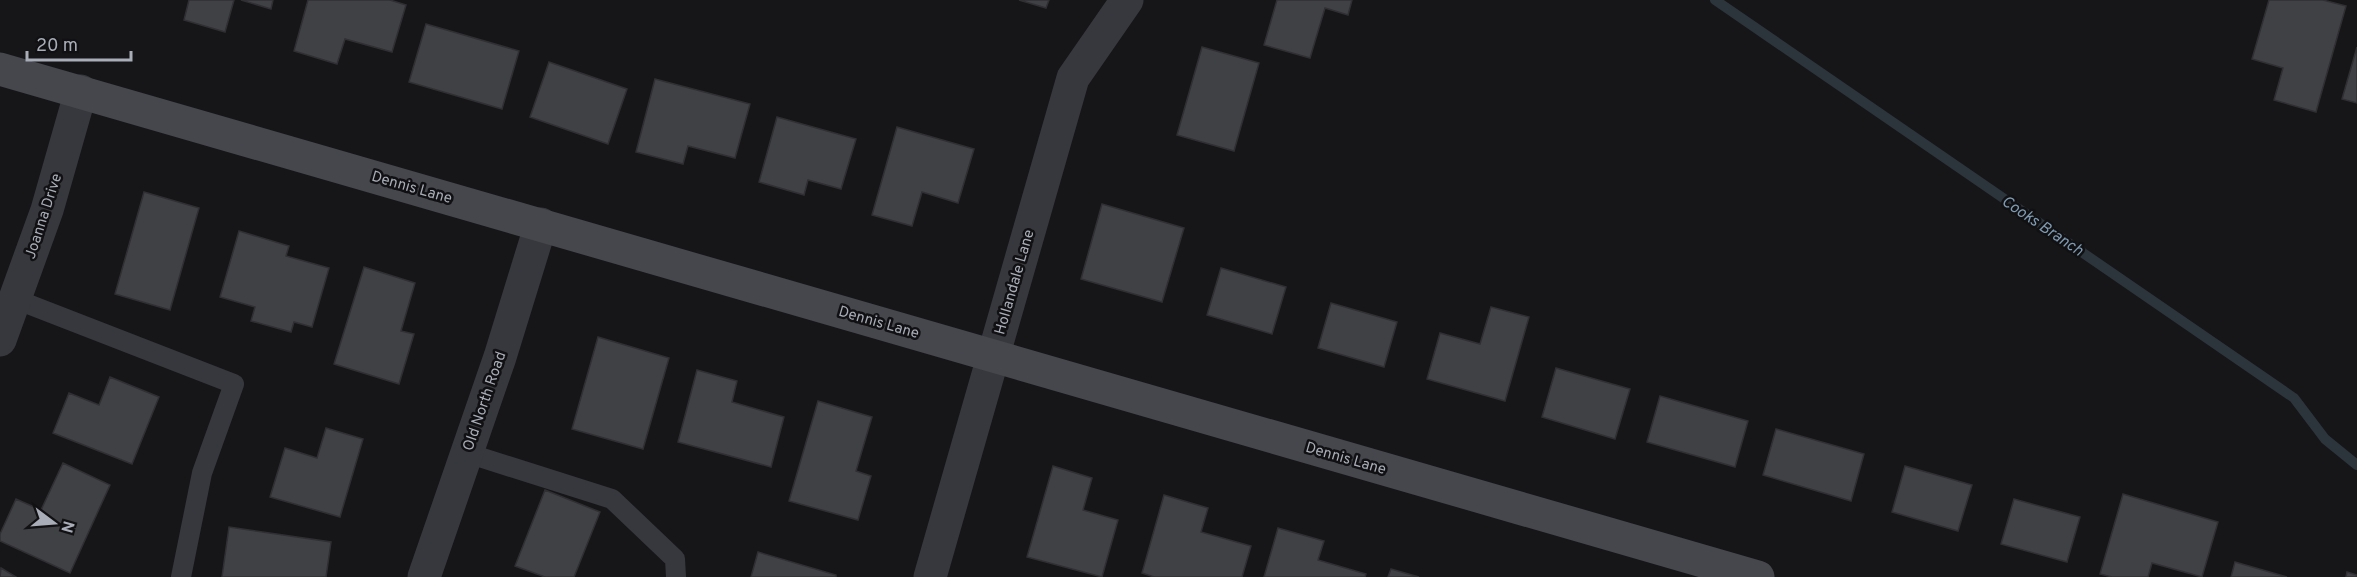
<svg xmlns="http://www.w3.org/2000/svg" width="2357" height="577" font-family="Overpass,sans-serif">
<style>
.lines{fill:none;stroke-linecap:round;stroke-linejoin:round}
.stream{stroke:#2c353c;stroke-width:10}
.building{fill:#404145;stroke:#303034;stroke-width:1.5}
.lane{stroke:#37383d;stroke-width:20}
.street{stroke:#37383d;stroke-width:33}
.secondary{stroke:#45474d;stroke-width:33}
.labels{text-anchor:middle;stroke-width:5;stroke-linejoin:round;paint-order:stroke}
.street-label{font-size:15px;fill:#a8adb8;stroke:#111113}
.water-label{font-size:16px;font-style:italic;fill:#7f9bb3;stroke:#111113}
</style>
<rect width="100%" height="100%" fill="#161618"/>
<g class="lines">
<path class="stream" d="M 1715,0 L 2294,398 L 2325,439 L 2357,465"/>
</g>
<path class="building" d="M 189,0 L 234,0 L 225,32 L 184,20 Z
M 241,0 L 273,0 L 271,9 Z
M 308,0 L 390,0 L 406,5 L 392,52 L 345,39 L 337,64 L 294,51 Z
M 1019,0 L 1049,0 L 1046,8 Z
M 1277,0 L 1352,0 L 1348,15 L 1325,8 L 1310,58 L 1264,45 Z
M 2269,0 L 2323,0 L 2346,6 L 2316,112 L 2274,100 L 2283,68 L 2252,59 Z
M 426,24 L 519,51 L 502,109 L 409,82 Z
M 1202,47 L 1259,63 L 1234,151 L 1177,135 Z
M 2357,47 L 2357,103 L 2342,99 Z
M 549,62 L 627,89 L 608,144 L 530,117 Z
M 655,79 L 750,104 L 735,158 L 688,146 L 683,164 L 636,152 Z
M 777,117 L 856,139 L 841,189 L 808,180 L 804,195 L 759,182 Z
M 897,127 L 974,149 L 958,203 L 922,192 L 912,226 L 872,215 Z
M 144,192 L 199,208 L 170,310 L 115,294 Z
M 1102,204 L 1184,228 L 1162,302 L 1081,279 Z
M 239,231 L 289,246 L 286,256 L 329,268 L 312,327 L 294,322 L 291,332 L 251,321 L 255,307 L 220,297 Z
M 364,267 L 415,283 L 401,331 L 414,334 L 399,384 L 334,364 Z
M 1221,268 L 1286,287 L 1272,334 L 1207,315 Z
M 1331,303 L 1397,322 L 1384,367 L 1318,348 Z
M 1491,307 L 1529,317 L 1505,401 L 1427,379 L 1440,333 L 1480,344 Z
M 598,337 L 669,358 L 643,449 L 572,429 Z
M 1556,368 L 1630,389 L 1615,439 L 1542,417 Z
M 697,370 L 737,381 L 732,402 L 784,417 L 771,467 L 678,442 Z
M 110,377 L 159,397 L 132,464 L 53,433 L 69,393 L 99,405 Z
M 1660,396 L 1748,421 L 1735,467 L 1647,442 Z
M 818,401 L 872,417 L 856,471 L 871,476 L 858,520 L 789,501 Z
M 326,428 L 363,439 L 340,517 L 270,497 L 285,448 L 317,458 Z
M 1776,429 L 1864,454 L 1851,501 L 1763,475 Z
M 63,463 L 110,485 L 70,573 L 0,541 L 0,534 L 16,499 L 41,510 Z
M 1053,466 L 1092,478 L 1083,510 L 1118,520 L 1102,577 L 1027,557 Z
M 1905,466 L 1972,485 L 1958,531 L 1892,512 Z
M 545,490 L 600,512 L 574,577 L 545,577 L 515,566 Z
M 2123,494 L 2218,522 L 2202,577 L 2152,563 L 2148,577 L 2112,577 L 2100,574 Z
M 1164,495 L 1208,508 L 1201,532 L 1251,546 L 1242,577 L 1154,577 L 1142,573 Z
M 2014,499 L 2080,517 L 2067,562 L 2001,544 Z
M 229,527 L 331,542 L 326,577 L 222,577 Z
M 1278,528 L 1324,541 L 1318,560 L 1366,574 L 1365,577 L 1264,577 Z
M 758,552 L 836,575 L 836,577 L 751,577 Z
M 2235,562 L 2287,577 L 2231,577 Z
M 1,568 L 16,577 L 0,577 Z
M 1391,569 L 1419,577 L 1388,577 Z
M 2347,572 L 2357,575 L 2357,577 L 2346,577 Z"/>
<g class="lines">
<path class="lane" d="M 15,299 L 234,384 L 202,473 L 181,577
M 467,453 L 612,499 L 675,559 L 676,577"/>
<path class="street" d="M 0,340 L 47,210 L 81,91
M 424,577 L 500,357 L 541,224
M 930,577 L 1073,78 L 1127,0"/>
<path class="secondary" d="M 0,69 L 1758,577"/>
</g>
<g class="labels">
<g class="street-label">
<text transform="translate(412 187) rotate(16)" y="5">Dennis Lane</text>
<text transform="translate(43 216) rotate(-72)" y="5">Joanna Drive</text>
<text transform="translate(1014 282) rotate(-74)" y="5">Hollandale Lane</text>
<text transform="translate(879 322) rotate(16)" y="5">Dennis Lane</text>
<text transform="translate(484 401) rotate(-71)" y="5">Old North Road</text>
<text transform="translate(1346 458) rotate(16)" y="5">Dennis Lane</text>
</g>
<g class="water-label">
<text transform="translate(2043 225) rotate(34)" y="6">Cooks Branch</text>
</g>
</g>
<g transform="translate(54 523) rotate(106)" stroke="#111113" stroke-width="4.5" paint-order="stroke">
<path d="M0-4.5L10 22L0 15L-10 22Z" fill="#a8adb8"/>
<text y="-9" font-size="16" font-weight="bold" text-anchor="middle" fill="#a8adb8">N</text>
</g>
<path d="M27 51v9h104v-9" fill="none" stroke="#a8adb8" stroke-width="3"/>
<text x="36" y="51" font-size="18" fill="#a8adb8" stroke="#111113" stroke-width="4.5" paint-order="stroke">20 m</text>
</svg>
